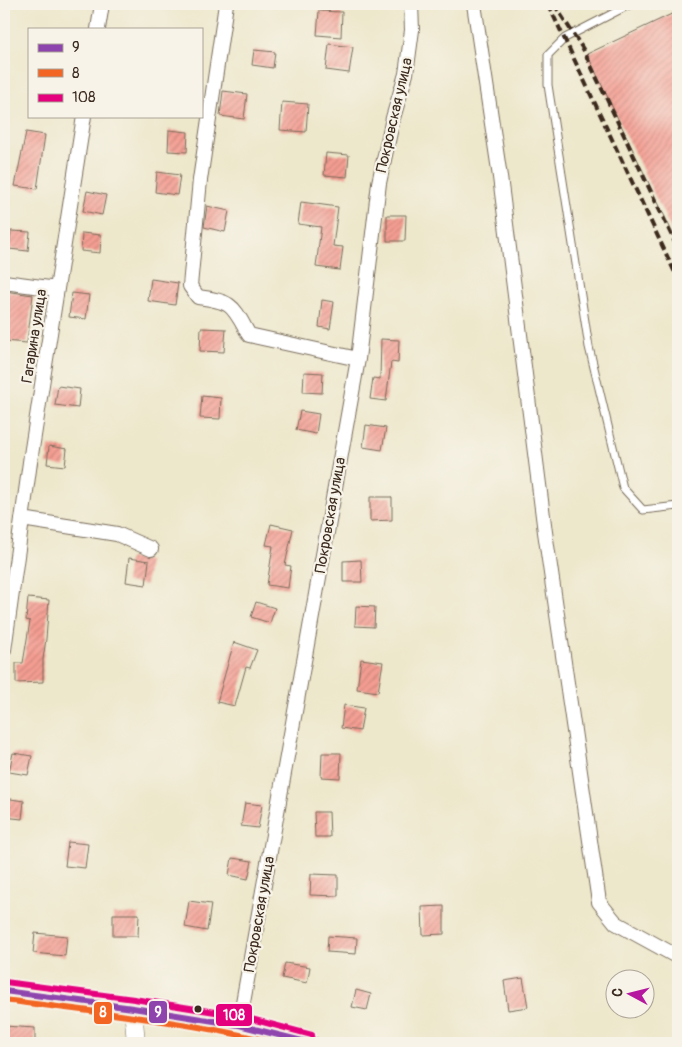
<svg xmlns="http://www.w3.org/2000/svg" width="682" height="1047" font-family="Pangolin,sans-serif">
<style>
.building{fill:url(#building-hatch)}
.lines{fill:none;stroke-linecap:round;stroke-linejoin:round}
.service-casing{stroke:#796c5b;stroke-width:9}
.minor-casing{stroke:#796c5b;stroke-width:16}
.tertiary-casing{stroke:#796c5b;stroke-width:19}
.service{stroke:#fff;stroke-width:7}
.minor{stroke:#fff;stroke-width:14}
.tertiary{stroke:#fff;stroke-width:18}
.rail{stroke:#3b2a1e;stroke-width:4;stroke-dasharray:8 4;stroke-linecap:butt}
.bus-1-casing{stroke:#f7f3e8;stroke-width:10}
.bus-2-casing{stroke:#f7f3e8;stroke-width:10}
.bus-3-casing{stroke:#f7f3e8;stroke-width:10}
.bus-1{stroke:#8e44ad;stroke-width:6}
.bus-2{stroke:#f26522;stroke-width:6}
.bus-3{stroke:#e5007d;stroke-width:6}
.bus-dot{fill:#3b2a1e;stroke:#f7f3e8;stroke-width:2}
.labels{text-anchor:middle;stroke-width:4.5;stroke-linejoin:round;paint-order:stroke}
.street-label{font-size:15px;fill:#3b2a1e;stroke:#f7f3e8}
.line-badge{stroke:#f7f3e8;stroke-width:2}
.badge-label{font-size:14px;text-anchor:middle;font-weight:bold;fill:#fff}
</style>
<defs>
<pattern id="building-hatch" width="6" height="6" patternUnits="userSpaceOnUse" patternTransform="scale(1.25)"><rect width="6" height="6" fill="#f59e93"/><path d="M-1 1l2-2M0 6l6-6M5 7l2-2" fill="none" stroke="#c88177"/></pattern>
</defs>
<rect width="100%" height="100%" fill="#f7f3e8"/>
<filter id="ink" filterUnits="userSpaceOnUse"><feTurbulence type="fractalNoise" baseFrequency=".02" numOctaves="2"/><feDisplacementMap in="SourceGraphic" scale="10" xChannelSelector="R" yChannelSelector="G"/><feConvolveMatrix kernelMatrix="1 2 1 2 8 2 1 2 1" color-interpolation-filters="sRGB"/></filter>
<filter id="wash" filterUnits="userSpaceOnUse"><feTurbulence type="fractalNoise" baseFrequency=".0096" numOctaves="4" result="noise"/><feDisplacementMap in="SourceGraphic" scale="20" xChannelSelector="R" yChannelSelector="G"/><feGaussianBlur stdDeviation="1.12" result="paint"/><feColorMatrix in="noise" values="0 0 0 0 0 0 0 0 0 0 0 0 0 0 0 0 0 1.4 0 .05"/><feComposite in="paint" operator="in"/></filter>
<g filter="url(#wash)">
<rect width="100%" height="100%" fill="#ede7cb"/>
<g id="blocks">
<path class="building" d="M 319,11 L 342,12 L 341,37 L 317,35 Z
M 678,11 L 678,244 L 587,54 Z
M 329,44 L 353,47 L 349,73 L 326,70 Z
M 254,50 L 275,52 L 273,68 L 252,65 Z
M 223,91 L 247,94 L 244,119 L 220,116 Z
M 282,102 L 308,104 L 306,132 L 280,130 Z
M 169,130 L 188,132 L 187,152 L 168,151 Z
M 26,132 L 45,135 L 37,189 L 15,186 Z
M 326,153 L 349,155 L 347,177 L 324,175 Z
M 157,172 L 180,175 L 177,195 L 155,192 Z
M 87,191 L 106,195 L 102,215 L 83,211 Z
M 301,202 L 338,207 L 333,246 L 343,247 L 340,270 L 316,267 L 321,227 L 298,224 Z
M 207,206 L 229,211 L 225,232 L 204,227 Z
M 387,215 L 406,215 L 405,241 L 387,241 Z
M 11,231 L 30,232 L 28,251 L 9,249 Z
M 82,233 L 101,235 L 100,253 L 81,251 Z
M 151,279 L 178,283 L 175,305 L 148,301 Z
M 4,291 L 33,295 L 27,343 L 4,341 L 8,305 L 4,305 Z
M 72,293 L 89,295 L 86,319 L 69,317 Z
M 322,300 L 334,302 L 330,329 L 319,327 Z
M 201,328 L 226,329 L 224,352 L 200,351 Z
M 381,339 L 399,340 L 398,363 L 391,362 L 386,401 L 370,399 L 373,378 L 380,379 Z
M 304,372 L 323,373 L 322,393 L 303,392 Z
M 58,386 L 80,389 L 78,408 L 55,405 Z
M 202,396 L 221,398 L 220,419 L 200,418 Z
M 300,411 L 319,414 L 316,434 L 296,430 Z
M 366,425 L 386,428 L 382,450 L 363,447 Z
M 49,446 L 67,449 L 65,466 L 47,464 Z
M 370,497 L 392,497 L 392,520 L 370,521 Z
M 271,524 L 293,529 L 285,565 L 291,566 L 288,588 L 267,585 L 273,546 L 266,545 Z
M 129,558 L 149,561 L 146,585 L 126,582 Z
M 361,560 L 362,582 L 343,582 L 343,561 Z
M 28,598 L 49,600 L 46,639 L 43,659 L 43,682 L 16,683 L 16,663 L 23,663 L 30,621 L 26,620 Z
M 256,602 L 275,608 L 270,623 L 251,617 Z
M 356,606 L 375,607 L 374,627 L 355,626 Z
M 234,642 L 257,650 L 250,668 L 246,667 L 235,706 L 217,702 Z
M 361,659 L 383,662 L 378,692 L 357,689 Z
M 344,705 L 364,708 L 360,731 L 341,728 Z
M 13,753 L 32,756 L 28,775 L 9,772 Z
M 322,753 L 341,753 L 340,778 L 321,777 Z
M 4,798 L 24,801 L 22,819 L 4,817 Z
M 245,803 L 262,805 L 258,828 L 241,826 Z
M 314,812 L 329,812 L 330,837 L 315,837 Z
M 68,842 L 88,844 L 85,868 L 65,866 Z
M 232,858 L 252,861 L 248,879 L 229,875 Z
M 311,874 L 338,875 L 338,896 L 310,895 Z
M 189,901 L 211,904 L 207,931 L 185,927 Z
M 444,906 L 444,934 L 423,935 L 422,907 Z
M 113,914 L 139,914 L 138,936 L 113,936 Z
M 35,933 L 67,936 L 65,956 L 33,953 Z
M 328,936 L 357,938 L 356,954 L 327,952 Z
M 285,963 L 310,967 L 307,983 L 282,978 Z
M 523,978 L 528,1007 L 508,1010 L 504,981 Z
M 356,990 L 371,994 L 367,1010 L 352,1007 Z
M 4,1026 L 35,1028 L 35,1043 L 4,1043 Z"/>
</g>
</g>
<g filter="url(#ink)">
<use href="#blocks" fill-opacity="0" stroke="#796c5b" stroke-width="1"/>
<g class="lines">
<g class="service-casing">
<path id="service" d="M 631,4 L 565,38 L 548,55 L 548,85 L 589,347 L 623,488 L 643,510 L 678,506"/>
</g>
<g class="minor-casing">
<path id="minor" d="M 226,4 L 200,180 L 190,286 L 198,297 C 234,302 232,305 249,335 L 358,359
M 474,4 L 500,177 L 545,532 L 599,902 L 616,923 L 678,957
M 98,29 L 102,4
M 4,282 L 57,289
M 22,519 L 117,534 L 151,549
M 4,650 L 31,455 L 84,116
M 239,1025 L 358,359 L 379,183 L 393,118 L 406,74 L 412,30 L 411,4"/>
</g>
<g class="tertiary-casing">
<path id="tertiary" d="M 4,991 L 133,1008 L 239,1025 L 310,1043
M 133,1008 L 136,1043"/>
</g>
<use href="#service" class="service"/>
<use href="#minor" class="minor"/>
<use href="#tertiary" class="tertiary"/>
<path class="rail" d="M 548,4 L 678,279
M 554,4 L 583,49 L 678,249"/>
<g class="bus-1-casing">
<path id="bus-1" d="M 4,991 L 133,1008 L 239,1025 L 310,1043"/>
</g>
<g class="bus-2-casing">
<path id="bus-2" d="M 4,1000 C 94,1012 187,1021 275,1043"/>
</g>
<g class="bus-3-casing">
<path id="bus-3" d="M 5,982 L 134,999 L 240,1016 L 312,1035"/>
</g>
<use href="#bus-1" class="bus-1"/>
<use href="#bus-2" class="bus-2"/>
<use href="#bus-3" class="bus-3"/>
</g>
</g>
<circle class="bus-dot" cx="198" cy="1009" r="4.5"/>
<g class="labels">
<g class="street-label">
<text transform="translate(394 115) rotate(-77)" y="5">Покровская улица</text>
<text transform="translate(34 336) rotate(-81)" y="5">Гагарина улица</text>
<text transform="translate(330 515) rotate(-80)" y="5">Покровская улица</text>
<text transform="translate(259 914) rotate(-80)" y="5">Покровская улица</text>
</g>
</g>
<g class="line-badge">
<rect x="148" y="1000" width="20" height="24" rx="5" fill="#8e44ad"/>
<rect x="93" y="1001" width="20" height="24" rx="5" fill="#f26522"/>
<rect x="215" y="1003" width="38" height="24" rx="5" fill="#e5007d"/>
</g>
<g class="badge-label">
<text x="158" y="1017">9</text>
<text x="103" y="1017">8</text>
<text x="234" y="1020">108</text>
</g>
<rect width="682" height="1047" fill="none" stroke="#f7f3e8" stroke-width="20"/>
<rect x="28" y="28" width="175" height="90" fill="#f7f3e8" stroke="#aca397"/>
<rect x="38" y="44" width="25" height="8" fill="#8e44ad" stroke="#aca397"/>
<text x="72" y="52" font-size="15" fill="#3b2a1e">9</text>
<rect x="38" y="69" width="25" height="8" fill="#f26522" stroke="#aca397"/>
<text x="72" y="78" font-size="15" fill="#3b2a1e">8</text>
<rect x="38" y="94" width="25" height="8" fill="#e5007d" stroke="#aca397"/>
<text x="72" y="102" font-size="15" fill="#3b2a1e">108</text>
<g transform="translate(630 994) rotate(277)"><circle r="24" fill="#f7f3e8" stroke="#aca397"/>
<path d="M0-4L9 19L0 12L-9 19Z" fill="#b5179e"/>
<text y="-8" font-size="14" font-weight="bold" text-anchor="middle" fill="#3b2a1e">С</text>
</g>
</svg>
